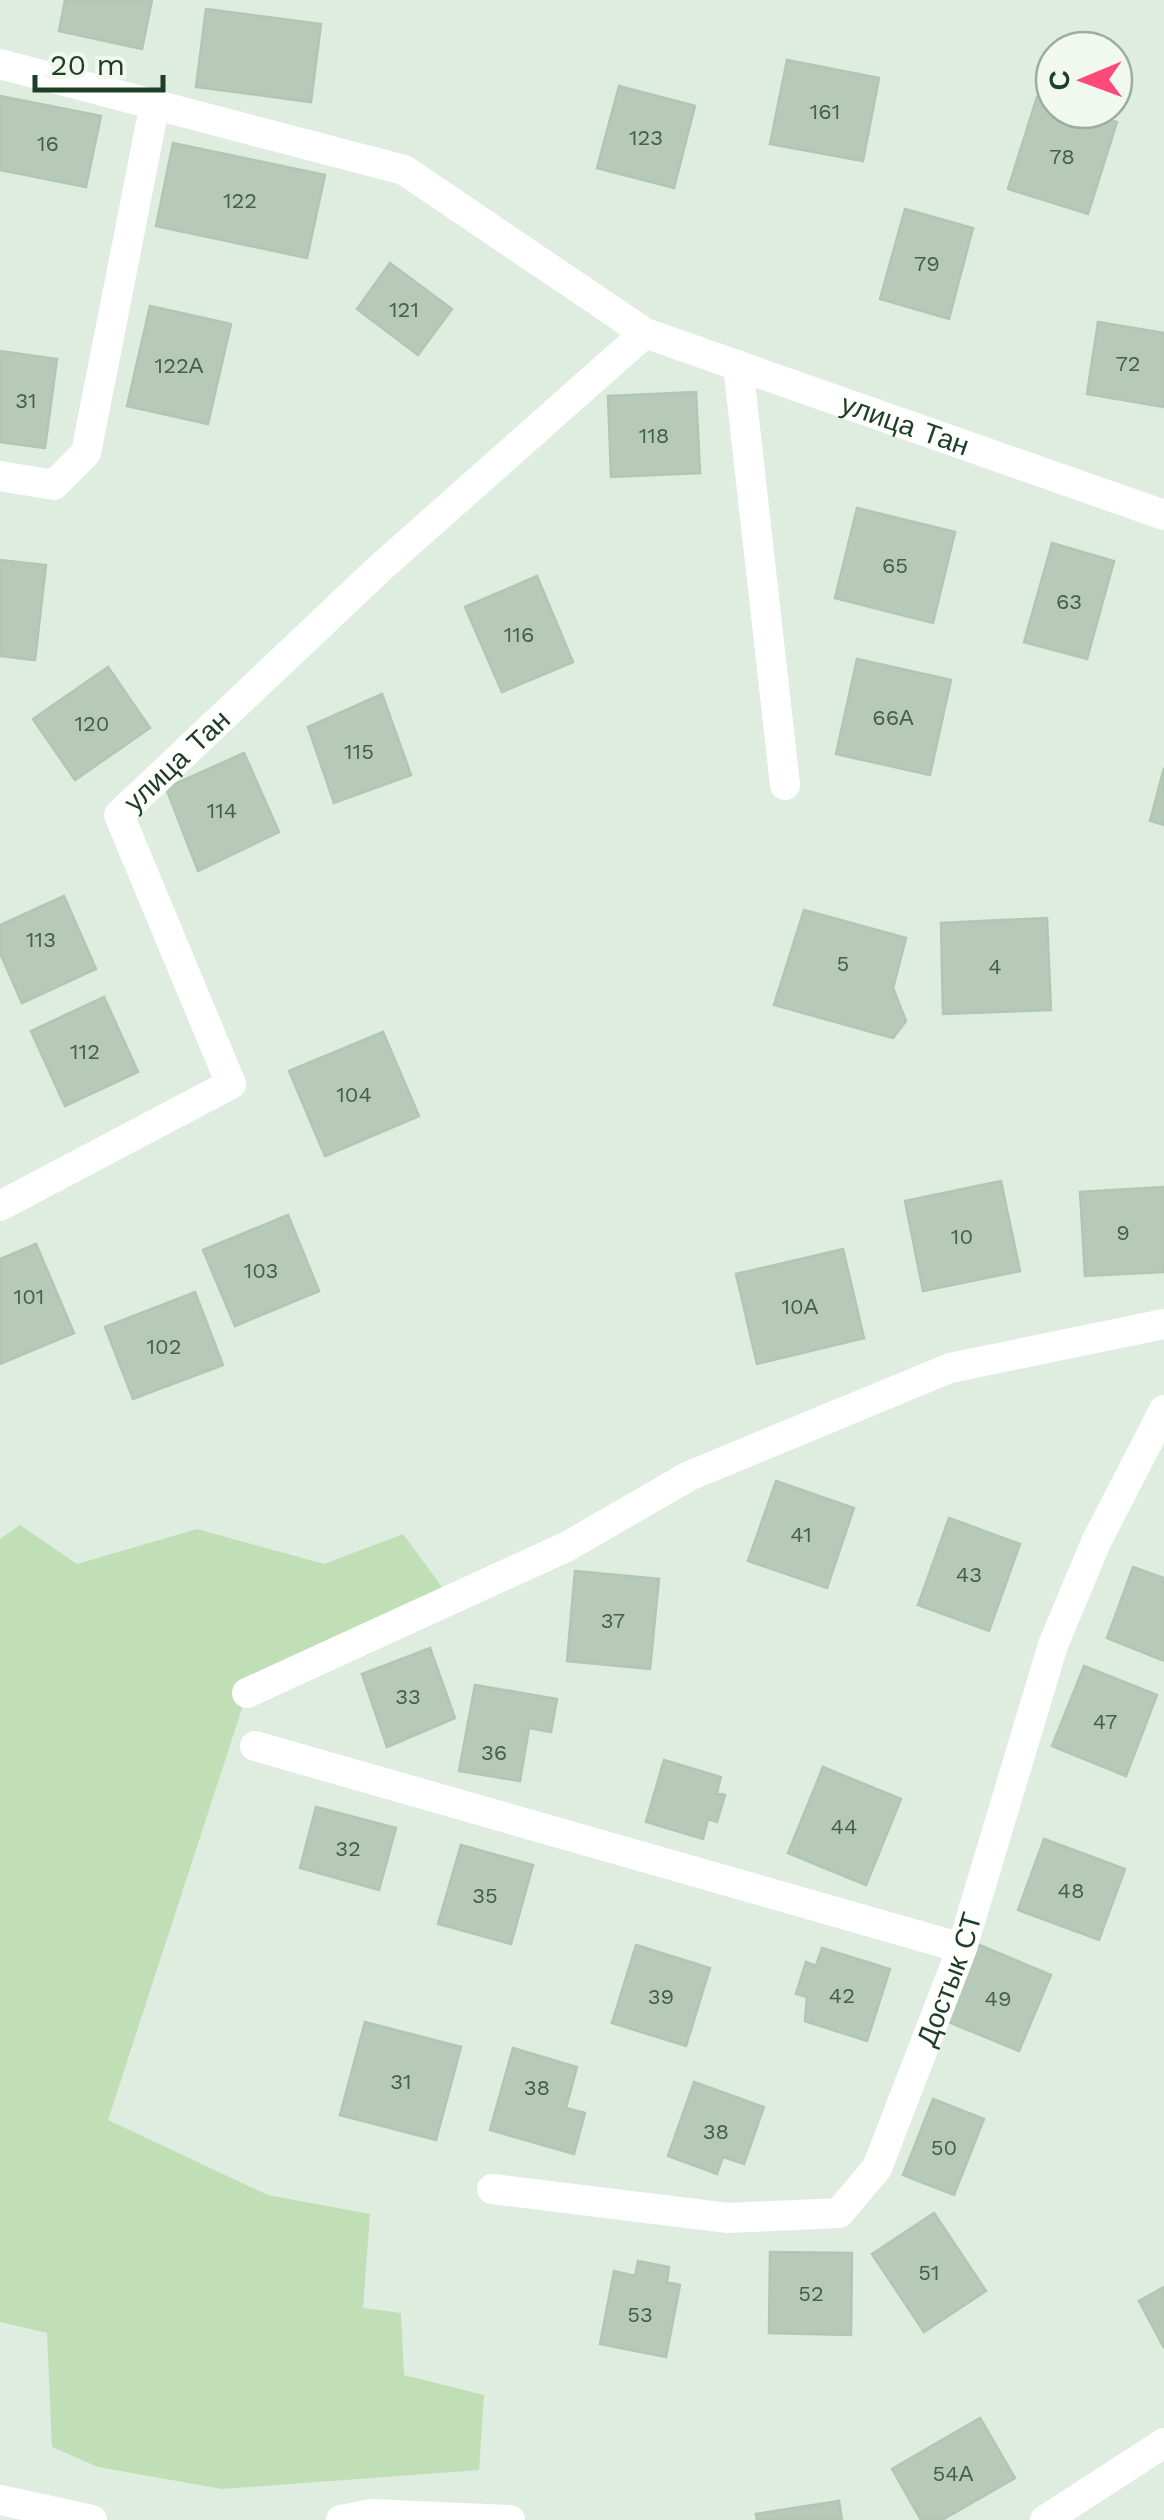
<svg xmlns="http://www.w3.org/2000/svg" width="1164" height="2520" font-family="'Work Sans',sans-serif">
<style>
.green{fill:#c0dfb6}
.building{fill:#b7cab9;stroke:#b1c6b3;stroke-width:2.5}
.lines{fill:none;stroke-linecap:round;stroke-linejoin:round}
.minor{stroke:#fff;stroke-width:30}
.labels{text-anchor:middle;stroke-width:10;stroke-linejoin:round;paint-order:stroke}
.number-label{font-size:22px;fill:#44614a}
.street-label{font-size:28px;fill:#1e3e25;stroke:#f0f8f0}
</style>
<rect width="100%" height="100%" fill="#dfece0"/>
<path class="green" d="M 20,1525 L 77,1564 L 197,1529 L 324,1564 L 403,1534 L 448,1595 L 247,1693 L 108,2120 L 268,2195 L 370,2214 L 363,2308 L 401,2313 L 404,2375 L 484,2395 L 479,2470 L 222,2489 L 98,2467 L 52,2447 L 47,2333 L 0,2322 L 0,1539 Z"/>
<path class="building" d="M 65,0 L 152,0 L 142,49 L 59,31 Z
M 206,9 L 321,24 L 311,102 L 196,87 Z
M 787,60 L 879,78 L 863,161 L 770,144 Z
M 619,86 L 695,106 L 674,188 L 597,168 Z
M 0,96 L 101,116 L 86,187 L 0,170 Z
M 1037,97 L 1054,103 L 1054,110 L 1078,110 L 1117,122 L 1088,214 L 1008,189 Z
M 173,143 L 325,175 L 307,258 L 156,226 Z
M 905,209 L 973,228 L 949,319 L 880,299 Z
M 390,263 L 452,309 L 418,355 L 357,309 Z
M 150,306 L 231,324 L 208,424 L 127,406 Z
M 1098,322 L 1164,333 L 1164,407 L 1087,394 Z
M 0,351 L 57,359 L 45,448 L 0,442 Z
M 696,392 L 700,473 L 611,477 L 608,396 Z
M 857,508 L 955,532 L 933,623 L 835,598 Z
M 1052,543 L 1114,561 L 1087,659 L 1024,642 Z
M 0,560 L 46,565 L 35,660 L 0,656 Z
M 537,576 L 573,662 L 502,692 L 465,607 Z
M 857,659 L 951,680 L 930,775 L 836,754 Z
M 108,667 L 150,728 L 75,780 L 33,719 Z
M 382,694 L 411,775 L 334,803 L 308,727 Z
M 244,753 L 279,832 L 198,871 L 166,788 Z
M 1164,768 L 1164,825 L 1150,821 Z
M 64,896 L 96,969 L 22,1003 L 0,953 L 0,925 Z
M 804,910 L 906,938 L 893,988 L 906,1021 L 893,1038 L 774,1005 Z
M 1047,918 L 1051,1010 L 943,1014 L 941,923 Z
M 104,997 L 138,1072 L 65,1106 L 31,1031 Z
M 383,1032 L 419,1116 L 325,1156 L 289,1071 Z
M 1001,1181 L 1020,1271 L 923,1291 L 905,1201 Z
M 1164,1187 L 1164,1272 L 1085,1276 L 1080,1192 Z
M 288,1215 L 319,1291 L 235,1326 L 203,1250 Z
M 36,1244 L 74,1333 L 0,1364 L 0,1259 Z
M 843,1249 L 864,1338 L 757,1364 L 736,1274 Z
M 195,1292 L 223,1365 L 133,1399 L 105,1327 Z
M 776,1481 L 854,1508 L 827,1588 L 748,1561 Z
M 949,1518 L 1020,1544 L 989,1631 L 918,1605 Z
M 1133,1567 L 1164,1578 L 1164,1661 L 1107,1638 Z
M 575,1571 L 659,1579 L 650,1669 L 567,1661 Z
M 430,1648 L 455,1718 L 387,1747 L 362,1674 Z
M 1084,1666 L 1157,1695 L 1126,1776 L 1052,1746 Z
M 475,1685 L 557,1699 L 551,1732 L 529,1728 L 520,1781 L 459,1771 Z
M 664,1760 L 721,1777 L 717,1793 L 725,1795 L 717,1822 L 708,1819 L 703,1839 L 646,1822 Z
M 823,1767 L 901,1799 L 866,1885 L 788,1853 Z
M 316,1807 L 396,1828 L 379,1890 L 300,1868 Z
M 1044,1839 L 1125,1869 L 1099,1940 L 1018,1910 Z
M 461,1845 L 533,1865 L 511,1944 L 438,1924 Z
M 977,1944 L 1051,1975 L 1019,2051 L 946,2021 Z
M 636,1945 L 710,1968 L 686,2046 L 612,2023 Z
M 822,1948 L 890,1969 L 867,2041 L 805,2021 L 807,1997 L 796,1994 L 806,1962 L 816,1966 Z
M 365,2022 L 461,2047 L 436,2140 L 340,2115 Z
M 513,2048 L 577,2067 L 566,2108 L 585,2113 L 574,2154 L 490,2130 Z
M 694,2082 L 764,2107 L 744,2164 L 723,2157 L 717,2174 L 668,2156 Z
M 933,2099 L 984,2119 L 954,2195 L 903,2175 Z
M 934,2213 L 986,2291 L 924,2332 L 872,2254 Z
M 770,2252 L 852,2253 L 851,2335 L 769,2333 Z
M 638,2261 L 669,2267 L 667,2282 L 680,2285 L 666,2357 L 600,2344 L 614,2271 L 635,2276 Z
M 1164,2287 L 1164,2348 L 1139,2301 Z
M 980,2418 L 1015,2478 L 942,2520 L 921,2520 L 892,2469 Z
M 839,2501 L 842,2520 L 757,2520 L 756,2514 Z"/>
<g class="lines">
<g class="minor">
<path d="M 0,64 L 404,170 L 645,333"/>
<path d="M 738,365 L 785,785"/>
<path d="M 0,476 L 54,485 L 86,453 L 155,103"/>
<path id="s1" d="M 0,1206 L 231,1084 L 119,815 L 379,569 L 645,333 L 1164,515"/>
<path d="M 247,1693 L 568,1546 L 689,1476 L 950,1368 L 1164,1324"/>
<path d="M 255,1746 L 962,1948"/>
<path id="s2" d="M 492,2189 L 728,2218 L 839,2213 L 877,2168 L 962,1948 L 1053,1645 L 1096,1542 L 1164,1410"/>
<path d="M 0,2500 L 92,2520"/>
<path d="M 341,2520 L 371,2514 L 510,2520"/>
<path d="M 1045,2520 L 1164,2443"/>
</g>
</g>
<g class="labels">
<g class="number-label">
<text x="825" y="119">161</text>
<text x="646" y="145">123</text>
<text x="48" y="151">16</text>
<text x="1062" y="164">78</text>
<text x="240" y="208">122</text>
<text x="927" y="271">79</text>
<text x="404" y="317">121</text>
<text x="1128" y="371">72</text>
<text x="179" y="373">122А</text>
<text x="26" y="408">31</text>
<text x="654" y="443">118</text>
<text x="895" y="573">65</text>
<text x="1069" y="609">63</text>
<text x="519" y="642">116</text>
<text x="893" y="725">66А</text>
<text x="92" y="731">120</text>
<text x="359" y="759">115</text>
<text x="222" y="818">114</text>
<text x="41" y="947">113</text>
<text x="843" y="971">5</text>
<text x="995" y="974">4</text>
<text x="85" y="1059">112</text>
<text x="354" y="1102">104</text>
<text x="1123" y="1240">9</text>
<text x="962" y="1244">10</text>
<text x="261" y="1278">103</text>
<text x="29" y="1304">101</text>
<text x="800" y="1314">10А</text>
<text x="164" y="1354">102</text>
<text x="801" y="1542">41</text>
<text x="969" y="1582">43</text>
<text x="613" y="1628">37</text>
<text x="408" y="1704">33</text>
<text x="1105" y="1729">47</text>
<text x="494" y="1760">36</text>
<text x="844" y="1834">44</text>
<text x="348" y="1856">32</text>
<text x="1071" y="1898">48</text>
<text x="485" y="1903">35</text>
<text x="842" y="2003">42</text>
<text x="661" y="2004">39</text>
<text x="998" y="2006">49</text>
<text x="401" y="2089">31</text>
<text x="537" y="2095">38</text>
<text x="716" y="2139">38</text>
<text x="944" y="2155">50</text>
<text x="929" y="2280">51</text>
<text x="811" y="2301">52</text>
<text x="640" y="2322">53</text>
<text x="953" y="2481">54А</text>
</g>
<g class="street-label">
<text dy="10" stroke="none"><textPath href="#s1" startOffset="1542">улица Тан</textPath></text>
<text dy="10" stroke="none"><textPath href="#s1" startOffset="632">улица Тан</textPath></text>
<text dy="10" stroke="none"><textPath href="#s2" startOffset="610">Достык СТ</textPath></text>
</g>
</g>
<g transform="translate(1084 80) rotate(269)"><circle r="48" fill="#f0f8f0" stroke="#9cae9f" stroke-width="2.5"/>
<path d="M0-8L18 38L0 25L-18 38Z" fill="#ff4a79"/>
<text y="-15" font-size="28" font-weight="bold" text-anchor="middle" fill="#1e3e25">С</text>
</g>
<path d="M35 75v15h128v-15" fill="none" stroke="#1e3e25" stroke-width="5"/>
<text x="50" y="75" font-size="30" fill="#1e3e25" stroke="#f0f8f0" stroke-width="8" paint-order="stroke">20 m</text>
</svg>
